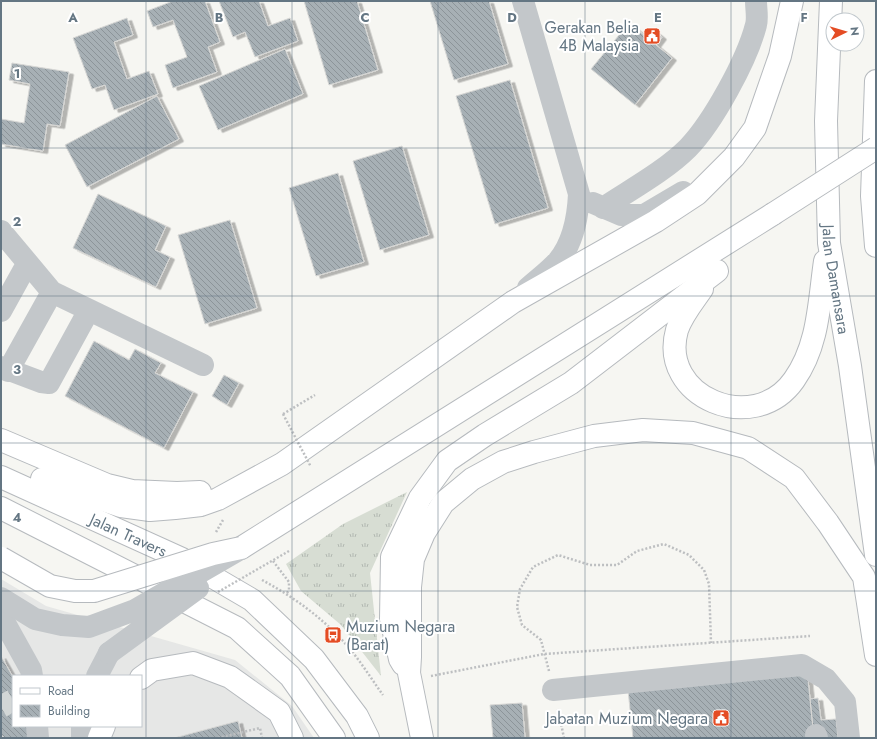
<svg xmlns="http://www.w3.org/2000/svg" width="877" height="739" font-family="Jost,sans-serif">
<style>
.built{fill:#e6e7e6;fill-rule:evenodd}
.grass{fill:url(#grass-tufts)}
.building{fill:url(#building-back-hatch);stroke:#d7d7d5;filter:url(#shadow)}
.lines{fill:none;stroke-linecap:round;stroke-linejoin:round}
.minor-tunnel{stroke:#d2d6d6;stroke-width:22;stroke-dasharray:22 11;stroke-linecap:butt}
.major-casing{stroke:#b6babe;stroke-width:24}
.path{stroke:#bdbfc1;stroke-width:2.5;stroke-dasharray:2 2;stroke-linecap:butt}
.minor{stroke:#c3c7ca;stroke-width:22}
.major{stroke:#fff;stroke-width:22}
.major-bridge-casing{stroke:#b6babe;stroke-width:24;stroke-linecap:butt}
.path-bridge{stroke:#bdbfc1;stroke-width:2.5;stroke-dasharray:2 2;stroke-linecap:butt}
.minor-bridge{stroke:#c3c7ca;stroke-width:22}
.major-bridge{stroke:#fff;stroke-width:22}
.grid{fill:none;stroke:#647683;stroke-width:1;stroke-opacity:0.55}
.labels{text-anchor:middle;stroke-width:4;stroke-linejoin:round;paint-order:stroke}
.poi-label{font-size:16px;fill:#647683;stroke:#fff;text-anchor:end}
.street-label{font-size:16px;fill:#647683;stroke:#fff}
.grid-label{font-size:13px;text-anchor:middle;font-weight:bold;fill:#647683;stroke:#fff;stroke-width:4;stroke-linejoin:round;paint-order:stroke}
</style>
<defs>
<pattern id="grass-tufts" width="24" height="20" patternUnits="userSpaceOnUse"><rect width="24" height="20" fill="#d7ddd3"/><path d="M3 7l-1-3M5 7V3M7 7l1-3M15 17l-1-3M17 17v-4M19 17l1-3" fill="none" stroke="#b2b8b1"/></pattern>
<pattern id="building-back-hatch" width="6" height="6" patternUnits="userSpaceOnUse"><rect width="6" height="6" fill="#a7b0b5"/><path d="M-1 5l2 2M0 0l6 6M5-1l2 2" fill="none" stroke="#8c9499"/></pattern>
<filter id="shadow"><feDropShadow dx="4.5" dy="2.5" stdDeviation="0" flood-color="#0004"/></filter>
</defs>
<rect width="100%" height="100%" fill="#f6f6f2"/>
<path class="built" d="M 1,579 L 46,606 L 235,660 L 292,706 L 314,738 L 1,738 ZM 13,676 L 141,676 L 141,726 L 13,726 Z"/>
<path class="grass" d="M 407,492 L 370,573 L 381,676 L 341,625 L 301,591 L 286,564 L 343,524 Z"/>
<path class="building" d="M 173,1 L 205,1 L 220,42 L 208,47 L 217,72 L 173,88 L 165,65 L 187,57 L 173,20 L 153,27 L 147,11 Z
M 219,1 L 259,1 L 268,26 L 290,18 L 298,41 L 255,57 L 245,32 L 233,37 Z
M 304,1 L 357,1 L 378,70 L 329,85 Z
M 430,1 L 489,1 L 508,64 L 454,80 Z
M 127,18 L 133,35 L 114,42 L 127,79 L 149,71 L 158,94 L 114,110 L 105,85 L 92,89 L 73,38 Z
M 629,23 L 645,36 L 651,28 L 662,37 L 656,45 L 672,58 L 635,105 L 591,69 Z
M 285,49 L 303,94 L 218,130 L 199,86 Z
M 12,63 L 69,72 L 60,126 L 47,124 L 43,151 L 1,144 L 1,119 L 24,123 L 30,84 L 9,80 Z
M 510,80 L 548,208 L 495,224 L 456,96 Z
M 157,96 L 179,139 L 87,187 L 65,145 Z
M 402,146 L 429,235 L 380,250 L 353,161 Z
M 338,173 L 364,262 L 316,276 L 289,188 Z
M 98,194 L 166,226 L 155,250 L 170,257 L 156,287 L 73,248 Z
M 230,220 L 257,308 L 205,324 L 178,235 Z
M 94,341 L 129,360 L 135,349 L 161,363 L 155,373 L 193,392 L 164,448 L 65,396 Z
M 224,375 L 239,383 L 227,405 L 212,396 Z
M 1,656 L 13,677 L 13,726 L 29,726 L 31,738 L 5,738 L 1,735 Z
M 807,670 L 814,738 L 633,738 L 628,690 Z
M 818,698 L 821,720 L 836,719 L 838,738 L 814,738 L 810,699 Z
M 522,703 L 525,738 L 493,738 L 490,705 Z
M 238,721 L 242,738 L 174,738 Z"/>
<g class="lines">
<path class="minor-tunnel" d="M 1,707 L 13,700"/>
<g class="major-casing">
<g id="major">
<path id="s1" d="M 831,1 L 826,121 L 829,243 L 850,366 L 876,555"/>
<path d="M 876,81 L 872,196 L 876,246"/>
<path d="M 702,289 C 693,302 682,315 677,330 C 658,397 754,437 794,380 C 819,345 819,302 825,261"/>
<path d="M 1,440 L 107,485 L 132,491 L 177,493 L 200,492"/>
<path id="s2" d="M 1,477 L 182,559 L 252,600 L 314,659 L 357,716 L 368,738"/>
<path d="M 42,479 L 121,506 L 150,510 L 175,508 L 201,505 L 218,499 L 282,464 L 513,302 L 656,221 L 697,194 L 734,157 L 755,128 L 780,56 L 792,1"/>
<path d="M 1,508 L 237,628 L 290,676 L 334,738"/>
<path d="M 241,548 L 773,214"/>
<path d="M 403,664 L 400,659 L 391,619 L 392,557 L 420,498 L 447,461 L 485,435 L 571,383 L 717,271"/>
<path d="M 141,678 L 152,670 L 193,663 L 230,677 L 279,712 L 292,738"/>
<path d="M 99,738 L 104,726"/>
<path d="M 422,738 L 409,673 L 410,657 L 410,587 L 413,559 L 424,533 L 443,503 L 472,479 L 503,462 L 534,452 L 594,436 L 643,430 L 693,433 L 748,448 L 794,478 L 828,523 L 864,577 L 876,655"/>
</g>
</g>
<path class="path" d="M 283,414 L 315,395
M 216,532 L 223,520
M 273,561 L 289,582 L 289,590 L 287,593
M 262,580 C 292,596 320,616 343,641 C 358,657 370,677 383,695
M 549,671 L 541,640 L 522,625 L 517,607 L 520,589 L 533,567 L 558,555 L 590,565 L 617,565 L 637,551 L 664,544 L 689,555 L 704,570 L 709,584 L 711,643
M 431,676 L 544,654 L 810,636
M 558,709 L 564,738
M 218,738 L 260,728 L 262,738"/>
<path class="minor" d="M 523,1 L 579,194 C 578,216 573,243 558,261 C 549,271 538,279 528,288
M 593,203 L 621,215 L 644,215 L 683,192
M 603,208 C 630,190 665,171 688,148 C 713,122 747,60 756,25 C 758,18 756,9 756,1
M 1,231 L 52,292 L 203,365
M 1,311 L 27,264
M 1,367 L 41,382 L 49,383 L 89,310
M 8,371 L 52,292
M 1,616 L 31,670 L 32,676
M 97,676 L 109,653
M 553,690 L 802,665 L 826,679 L 845,702 L 849,738
M 37,726 L 38,738
M 816,735 L 817,738
M 82,738 L 82,726"/>
<use href="#major" class="major"/>
<g class="major-bridge-casing">
<path id="major-bridge" d="M 773,214 L 876,148
M 1,558 L 50,586 L 75,591 L 94,591 L 213,554 L 241,548"/>
</g>
<path class="path-bridge" d="M 283,414 L 311,467
M 218,592 L 289,551"/>
<path class="minor-bridge" d="M 1,598 L 35,619 L 62,625 L 89,627 L 135,610 L 237,551
M 109,653 L 198,588"/>
<use href="#major-bridge" class="major-bridge"/>
</g>
<path class="grid" d="M 146,1 L 146,738M 292,1 L 292,738M 438,1 L 438,738M 585,1 L 585,738M 731,1 L 731,738M 1,148 L 876,148M 1,296 L 876,296M 1,443 L 876,443M 1,591 L 876,591"/>
<defs>
<g id="civic-square" transform="scale(0.9)"><rect x="-9" y="-9" width="18" height="18" rx="4" fill="#e44c24" stroke="#fff"/><path d="M-.6-6.5H3V-4.5H.6V-3L4-1V1h2V6H-6V1h2V-1L-.6-3ZM-1.2 2.5V6h2.4V2.5Z" fill="#fff"/></g>
<g id="bus-square" transform="scale(0.9)"><rect x="-9" y="-9" width="18" height="18" rx="4" fill="#e44c24" stroke="#fff"/><path d="M-5-6H5V4H4V6H2V4H-2V6H-4V4H-5ZM-3.5-4V0h7V-4ZM-3.5 1.2v1.5H-2V1.2ZM2 1.2v1.5H3.5V1.2Z" fill="#fff"/></g>
</defs>
<g fill-rule="evenodd">
<use href="#civic-square" x="652" y="36"/>
<use href="#bus-square" x="333" y="635"/>
<use href="#civic-square" x="721" y="718"/>
</g>
<g class="labels">
<g class="poi-label">
<text x="639" y="33">Gerakan Belia<tspan x="639" dy="18">4B Malaysia</tspan></text>
<text x="346" y="632" text-anchor="start">Muzium Negara<tspan x="346" dy="18">(Barat)</tspan></text>
<text x="708" y="724">Jabatan Muzium Negara</text>
</g>
<g class="street-label">
<text dy="6" stroke="none"><textPath href="#s1" startOffset="279">Jalan Damansara</textPath></text>
<text dy="6" stroke="none"><textPath href="#s2" startOffset="140">Jalan Travers</textPath></text>
</g>
</g>
<g class="grid-label">
<text x="73" y="22">A</text>
<text x="219" y="22">B</text>
<text x="365" y="22">C</text>
<text x="512" y="22">D</text>
<text x="658" y="22">E</text>
<text x="804" y="22">F</text>
<text x="17" y="78">1</text>
<text x="17" y="226">2</text>
<text x="17" y="374">3</text>
<text x="17" y="522">4</text>
</g>
<rect width="877" height="739" fill="none" stroke="#647683" stroke-width="4"/>
<rect x="12" y="675" width="130" height="52" fill="#ffffff" stroke="#c1c8cd"/>
<rect x="20" y="688" width="20" height="6" fill="#ffffff" stroke="#c1c8cd"/>
<text x="48" y="695" font-size="12" fill="#647683">Road</text>
<rect x="20" y="705" width="20" height="12" fill="url(#building-back-hatch)" stroke="#c1c8cd"/>
<text x="48" y="715" font-size="12" fill="#647683">Building</text>
<g transform="translate(845 32) rotate(85)"><circle r="19" fill="#ffffff" stroke="#c1c8cd"/>
<path d="M0-3L7 15L0 10L-7 15Z" fill="#e44c24"/>
<text y="-6" font-size="11" font-weight="bold" text-anchor="middle" fill="#647683">N</text>
</g>
</svg>
